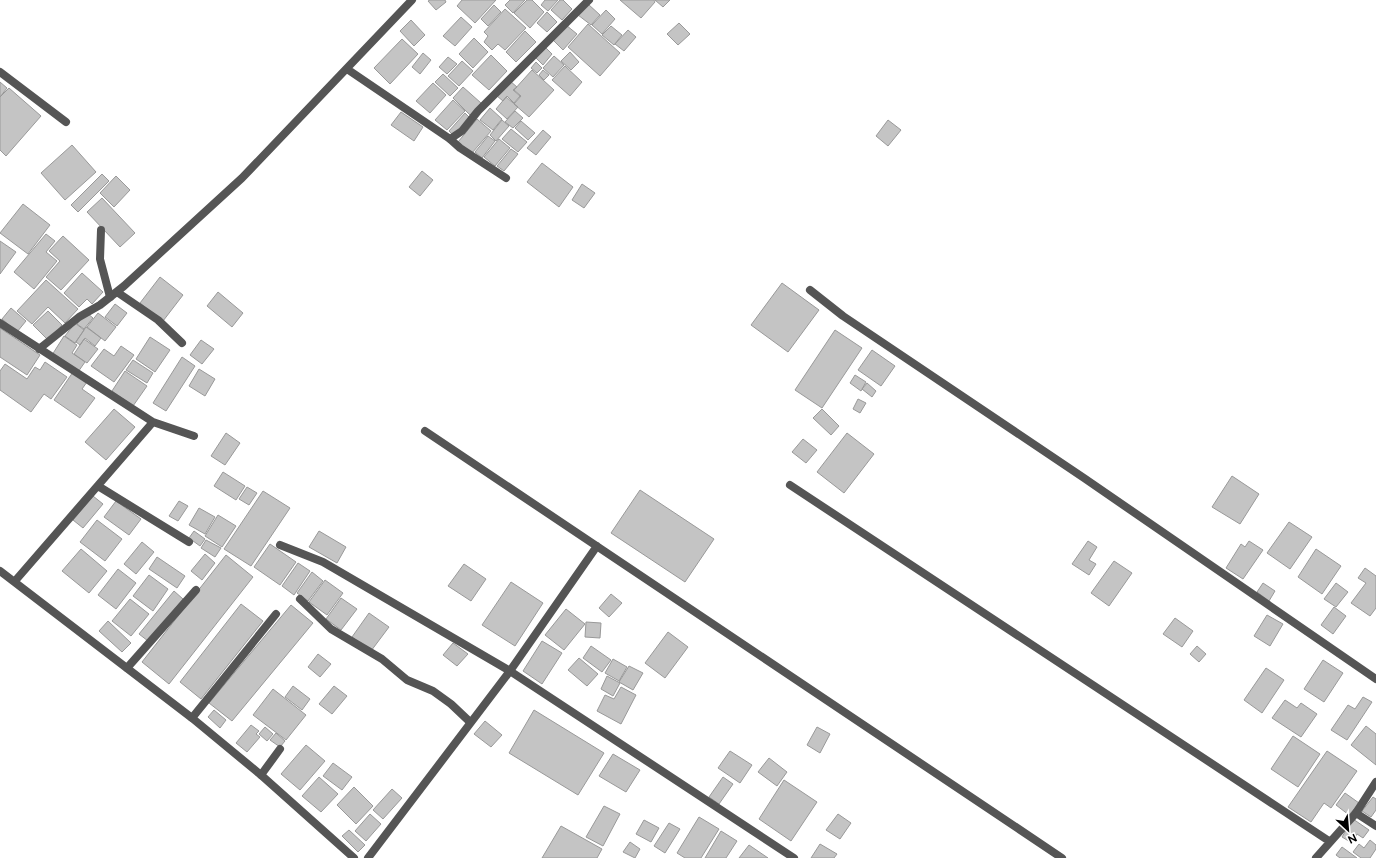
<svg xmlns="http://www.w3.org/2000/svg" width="1376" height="858" font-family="Figtree,sans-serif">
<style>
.building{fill:#c4c4c4;stroke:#999}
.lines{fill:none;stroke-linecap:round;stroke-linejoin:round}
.service{stroke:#555;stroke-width:8}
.minor{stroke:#555;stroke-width:8}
</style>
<rect width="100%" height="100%" fill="#fff"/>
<path class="building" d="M 430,0 L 445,0 L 446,2 L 436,10 L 428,1 Z
M 462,0 L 496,0 L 475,23 L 457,6 Z
M 510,0 L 525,0 L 513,13 L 505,5 Z
M 527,0 L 532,0 L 544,12 L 530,28 L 514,13 Z
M 545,0 L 558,0 L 548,11 L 541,5 Z
M 560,0 L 563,0 L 572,9 L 562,20 L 551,10 Z
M 620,0 L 654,0 L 655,2 L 641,18 Z
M 655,0 L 670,0 L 663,7 Z
M 588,4 L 600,15 L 591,25 L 578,15 Z
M 494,5 L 501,12 L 488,26 L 481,19 Z
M 505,9 L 526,28 L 505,50 L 498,44 L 492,50 L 484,42 L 488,36 L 484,32 Z
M 606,10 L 615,19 L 602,34 L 592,25 Z
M 547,12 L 557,22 L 547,32 L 537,23 Z
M 461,17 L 472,27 L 455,46 L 443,36 Z
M 411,20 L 425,35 L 414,46 L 400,31 Z
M 679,23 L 690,34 L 678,45 L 667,34 Z
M 588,24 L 620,53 L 600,76 L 568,47 Z
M 566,25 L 577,34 L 563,50 L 553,40 Z
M 611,26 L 622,35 L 614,45 L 602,35 Z
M 628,30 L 636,37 L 624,51 L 615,44 Z
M 525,31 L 536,42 L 516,62 L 506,52 Z
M 474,38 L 488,52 L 473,68 L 459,54 Z
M 402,39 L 418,54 L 390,84 L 374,68 Z
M 546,48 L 552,54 L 543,65 L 536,58 Z
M 570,52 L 579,62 L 571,70 L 561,61 Z
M 423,53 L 431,60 L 420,74 L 412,67 Z
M 491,55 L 507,71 L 489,90 L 472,75 Z
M 554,56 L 564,65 L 553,77 L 543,68 Z
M 448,57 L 457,64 L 447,74 L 439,67 Z
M 462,61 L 473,71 L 459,86 L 448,76 Z
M 536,62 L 542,68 L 537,73 L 531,68 Z
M 565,66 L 582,82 L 570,96 L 552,80 Z
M 532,70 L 554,90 L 529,117 L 514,104 L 521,96 L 514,90 Z
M 543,70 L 549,75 L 544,80 L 539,75 Z
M 443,74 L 458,88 L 450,96 L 435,82 Z
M 510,81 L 517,87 L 513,90 L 520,96 L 514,103 L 507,96 L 503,101 L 497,96 Z
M 0,82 L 7,88 L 0,97 Z
M 433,83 L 446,95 L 430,113 L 416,101 Z
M 463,87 L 481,103 L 470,115 L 453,98 Z
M 9,88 L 41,116 L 6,156 L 0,150 L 0,97 Z
M 506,97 L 518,107 L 507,119 L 496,109 Z
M 453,100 L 465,111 L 447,130 L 435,120 Z
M 490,108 L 502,119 L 493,130 L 480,120 Z
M 515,111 L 523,118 L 513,128 L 505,122 Z
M 401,112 L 423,127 L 414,141 L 391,125 Z
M 465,113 L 470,118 L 454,136 L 449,131 Z
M 477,119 L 491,131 L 472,153 L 458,142 Z
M 502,120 L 509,126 L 496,141 L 490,135 Z
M 888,120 L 901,130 L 888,146 L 876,136 Z
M 521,121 L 535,133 L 528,140 L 515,128 Z
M 511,129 L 527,142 L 518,152 L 502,139 Z
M 543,130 L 551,137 L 536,155 L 527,148 Z
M 488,136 L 495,141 L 482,158 L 475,152 Z
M 499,139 L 510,148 L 495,166 L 484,157 Z
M 72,145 L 96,172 L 65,200 L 41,173 Z
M 511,149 L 518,154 L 504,171 L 497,166 Z
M 542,163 L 573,187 L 559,207 L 527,182 Z
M 422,171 L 433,180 L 420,196 L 409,187 Z
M 102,174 L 109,181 L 78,212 L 71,205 Z
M 116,176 L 130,190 L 114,207 L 100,193 Z
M 582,184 L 595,193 L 584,208 L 572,200 Z
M 102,198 L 135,233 L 120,247 L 87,212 Z
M 23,204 L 50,225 L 28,254 L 0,233 Z
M 46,234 L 55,241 L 46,252 L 57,261 L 34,289 L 14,272 Z
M 63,236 L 89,260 L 61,290 L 46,277 L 60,261 L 49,251 Z
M 0,241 L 16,252 L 0,274 Z
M 82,273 L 103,292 L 92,304 L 87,299 L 79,307 L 64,293 Z
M 160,277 L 183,295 L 163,321 L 140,303 Z
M 46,280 L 78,309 L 65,323 L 48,307 L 32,324 L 17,311 Z
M 782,283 L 819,310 L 788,352 L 751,325 Z
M 218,292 L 243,313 L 232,327 L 207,306 Z
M 115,304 L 127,313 L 117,326 L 105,317 Z
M 11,308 L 26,321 L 17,332 L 2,319 Z
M 48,311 L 62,325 L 48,340 L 33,325 Z
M 87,313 L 93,318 L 84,329 L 77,324 Z
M 98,313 L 116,327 L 105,341 L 87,327 Z
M 75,323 L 84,330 L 75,343 L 65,336 Z
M 86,327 L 101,338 L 95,346 L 85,338 L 80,345 L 76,342 Z
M 0,328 L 40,355 L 27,375 L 0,357 Z
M 835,330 L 862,348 L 822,408 L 795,390 Z
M 64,336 L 77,345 L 72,353 L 85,362 L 78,372 L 52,355 Z
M 150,337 L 170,350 L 155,372 L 136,359 Z
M 84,339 L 98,349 L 87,363 L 74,354 Z
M 201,340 L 214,349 L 202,364 L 190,355 Z
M 121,346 L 134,355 L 114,382 L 91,366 L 104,349 L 114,356 Z
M 872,350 L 895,366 L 881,386 L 858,370 Z
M 182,357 L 195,366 L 166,411 L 153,403 Z
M 133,360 L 153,373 L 147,383 L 126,370 Z
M 45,362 L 67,377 L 51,399 L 44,394 L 31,412 L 0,390 L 0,371 L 5,364 L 27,379 L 35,367 L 40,370 Z
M 199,369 L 215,379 L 205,396 L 189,386 Z
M 125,371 L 147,386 L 133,406 L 112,391 Z
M 73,372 L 87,382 L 82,389 L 95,398 L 80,418 L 54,400 Z
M 855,375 L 866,382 L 861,391 L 850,383 Z
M 867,383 L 876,391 L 872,397 L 862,389 Z
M 858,399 L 866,403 L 860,413 L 853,409 Z
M 114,409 L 135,427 L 106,460 L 85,442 Z
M 822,409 L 839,426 L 831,435 L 813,418 Z
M 226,433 L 240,443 L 225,465 L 211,456 Z
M 847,433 L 874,454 L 844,493 L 817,472 Z
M 803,439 L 817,450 L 806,463 L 792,452 Z
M 223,472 L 245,486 L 236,500 L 214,486 Z
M 1232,476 L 1259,494 L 1240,524 L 1212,507 Z
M 247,487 L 257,493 L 249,505 L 239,499 Z
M 640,490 L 714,539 L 685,582 L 611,533 Z
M 263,491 L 290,508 L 251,566 L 224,549 Z
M 93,496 L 103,504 L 83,528 L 73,520 Z
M 116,501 L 141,519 L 129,535 L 104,517 Z
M 179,501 L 188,506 L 178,521 L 169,516 Z
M 199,508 L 215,517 L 205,534 L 189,525 Z
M 218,515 L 236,526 L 222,547 L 205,536 Z
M 97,520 L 122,539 L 105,561 L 80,542 Z
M 1289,522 L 1312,537 L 1290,569 L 1267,553 Z
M 194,531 L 205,539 L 200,546 L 189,538 Z
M 319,531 L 346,547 L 337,563 L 309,547 Z
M 206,540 L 221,548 L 215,557 L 201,548 Z
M 1088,541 L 1097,547 L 1089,560 L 1096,564 L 1089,575 L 1072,564 Z
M 1249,541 L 1263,550 L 1243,579 L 1226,568 L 1241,544 L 1245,547 Z
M 142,542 L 154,552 L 136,574 L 124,564 Z
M 270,544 L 296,562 L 280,585 L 254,567 Z
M 81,549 L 107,571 L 89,593 L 62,571 Z
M 1316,549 L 1341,566 L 1322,594 L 1298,577 Z
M 205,554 L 215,563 L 202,580 L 191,571 Z
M 226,555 L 253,577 L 169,684 L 142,662 Z
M 157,557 L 185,576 L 177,588 L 149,569 Z
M 1114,561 L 1132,573 L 1109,606 L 1091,593 Z
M 298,563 L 310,571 L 294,595 L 282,586 Z
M 464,564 L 486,579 L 471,601 L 448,586 Z
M 1365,568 L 1376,576 L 1376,608 L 1370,616 L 1351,603 L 1366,583 L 1358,578 Z
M 118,569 L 136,583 L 116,609 L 98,595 Z
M 312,572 L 323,581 L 308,601 L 297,593 Z
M 149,575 L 168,589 L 153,611 L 133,596 Z
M 325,580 L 343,593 L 327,615 L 309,602 Z
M 511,582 L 543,603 L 515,646 L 482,625 Z
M 1263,583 L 1275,591 L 1269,601 L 1257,592 Z
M 1336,583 L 1348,592 L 1336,607 L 1324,599 Z
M 174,591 L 183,599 L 148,641 L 139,634 Z
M 611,594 L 622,603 L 609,617 L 599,608 Z
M 341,598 L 357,609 L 341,630 L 326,619 Z
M 130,599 L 149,614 L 131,636 L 112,621 Z
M 241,604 L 263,621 L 201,699 L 180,682 Z
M 291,605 L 313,623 L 232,721 L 209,703 Z
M 1334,607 L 1346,616 L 1333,634 L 1321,625 Z
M 566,609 L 585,624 L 564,650 L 545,635 Z
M 369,613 L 389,627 L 371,651 L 352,637 Z
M 1267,615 L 1283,624 L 1270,646 L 1254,636 Z
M 1175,618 L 1193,631 L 1182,647 L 1163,634 Z
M 108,621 L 131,643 L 122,652 L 99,631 Z
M 586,622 L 601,623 L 600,638 L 585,637 Z
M 668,632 L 688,647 L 665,678 L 645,663 Z
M 542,641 L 562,653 L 542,684 L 523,671 Z
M 453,643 L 468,654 L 457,666 L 443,655 Z
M 591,646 L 611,660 L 602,672 L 583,658 Z
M 1197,646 L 1206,654 L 1199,662 L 1190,654 Z
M 318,654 L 331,664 L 320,677 L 308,667 Z
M 579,658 L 598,674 L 587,686 L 568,670 Z
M 613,659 L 627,667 L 619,681 L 605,673 Z
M 1323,660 L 1343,673 L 1324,702 L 1304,689 Z
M 629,666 L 643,673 L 633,690 L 619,682 Z
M 1266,668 L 1284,680 L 1262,713 L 1244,700 Z
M 607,676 L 620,683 L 613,696 L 601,689 Z
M 293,686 L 310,699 L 302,710 L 285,697 Z
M 334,686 L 347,696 L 332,714 L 319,704 Z
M 621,687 L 636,695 L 621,724 L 597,711 L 605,695 L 614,699 Z
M 273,689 L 306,715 L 286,740 L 253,715 Z
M 1363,697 L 1372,702 L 1347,740 L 1331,730 L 1348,705 L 1355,709 Z
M 1285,700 L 1297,708 L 1301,703 L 1317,714 L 1301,737 L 1272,718 Z
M 214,710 L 226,720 L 220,728 L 208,717 Z
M 534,710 L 604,753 L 578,795 L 509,753 Z
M 485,721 L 502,735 L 491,747 L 474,734 Z
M 251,725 L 259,731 L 256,734 L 260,737 L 247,752 L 236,743 Z
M 1366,726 L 1376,734 L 1376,765 L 1351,745 Z
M 265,727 L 273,734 L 267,741 L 259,734 Z
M 817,727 L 830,734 L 820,753 L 807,745 Z
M 276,733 L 285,741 L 280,747 L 270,740 Z
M 1293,736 L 1320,754 L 1298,787 L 1271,769 Z
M 306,745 L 325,761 L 300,790 L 281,774 Z
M 730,751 L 752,765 L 740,783 L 718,768 Z
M 1327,751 L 1357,771 L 1331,808 L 1324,803 L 1311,822 L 1288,807 Z
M 613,754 L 640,770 L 626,792 L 599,776 Z
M 769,758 L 787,772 L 777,786 L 758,772 Z
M 333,763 L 352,777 L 342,790 L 323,776 Z
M 319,777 L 338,794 L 321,812 L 302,796 Z
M 723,777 L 733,784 L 719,804 L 709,797 Z
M 784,780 L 817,802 L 791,841 L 759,819 Z
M 354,787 L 373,806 L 356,824 L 337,805 Z
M 392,789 L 402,798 L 383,819 L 373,810 Z
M 1345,793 L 1359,803 L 1349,815 L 1336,805 Z
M 1373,797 L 1376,799 L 1376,810 L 1371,817 L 1362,811 Z
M 604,806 L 620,814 L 603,846 L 586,837 Z
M 370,814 L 381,824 L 366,841 L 355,831 Z
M 838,814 L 851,823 L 840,839 L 826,830 Z
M 699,817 L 719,829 L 701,858 L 685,858 L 677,853 Z
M 1353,819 L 1369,830 L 1363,838 L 1357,834 L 1352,843 L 1342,837 Z
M 644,820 L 659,828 L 651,842 L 636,834 Z
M 669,823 L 680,829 L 665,853 L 654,846 Z
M 561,826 L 602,849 L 597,858 L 542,858 Z
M 349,830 L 365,845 L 358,852 L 342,836 Z
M 721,831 L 737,841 L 726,858 L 705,858 Z
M 1370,840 L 1376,845 L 1376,849 L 1370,858 L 1361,858 L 1353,852 L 1359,844 L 1364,848 Z
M 630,842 L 640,849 L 635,858 L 623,852 Z
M 820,844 L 837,854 L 834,858 L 811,858 Z
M 749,845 L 768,858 L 739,858 Z
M 1342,847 L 1357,858 L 1340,858 L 1336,855 Z"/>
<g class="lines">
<path class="service" d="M 0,72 L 66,122
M 450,139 L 460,148 L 506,178
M 101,230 L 100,259 L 110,297
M 300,599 L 331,629 L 382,659 L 407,680 L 433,691 L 451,704 L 470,722
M 127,668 L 196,590
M 192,718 L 276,614
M 261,775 L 280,749
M 1356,813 L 1376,826"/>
<path class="minor" d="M 347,69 L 450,139 L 462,131 L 478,111 L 589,0
M 810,290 L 843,316 L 1084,478 L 1376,679
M 117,292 L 158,320 L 182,343
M 0,323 L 153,422 L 15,581
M 39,349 L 79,317 L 100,305 L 124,286 L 242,178 L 412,0
M 153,422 L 194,436
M 425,431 L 1062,858
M 790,485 L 1329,841
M 98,486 L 189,542
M 280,545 L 323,562 L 510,671 L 597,546
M 0,571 L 192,718 L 261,775 L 354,858
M 368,858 L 510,671 L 794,858
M 1316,858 L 1356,813 L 1376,782"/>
</g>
<g transform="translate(1348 830) rotate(154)" stroke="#ffffff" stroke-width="3" paint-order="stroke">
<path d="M0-3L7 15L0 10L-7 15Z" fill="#000000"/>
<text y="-6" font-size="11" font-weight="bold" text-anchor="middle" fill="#000000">N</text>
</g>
</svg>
